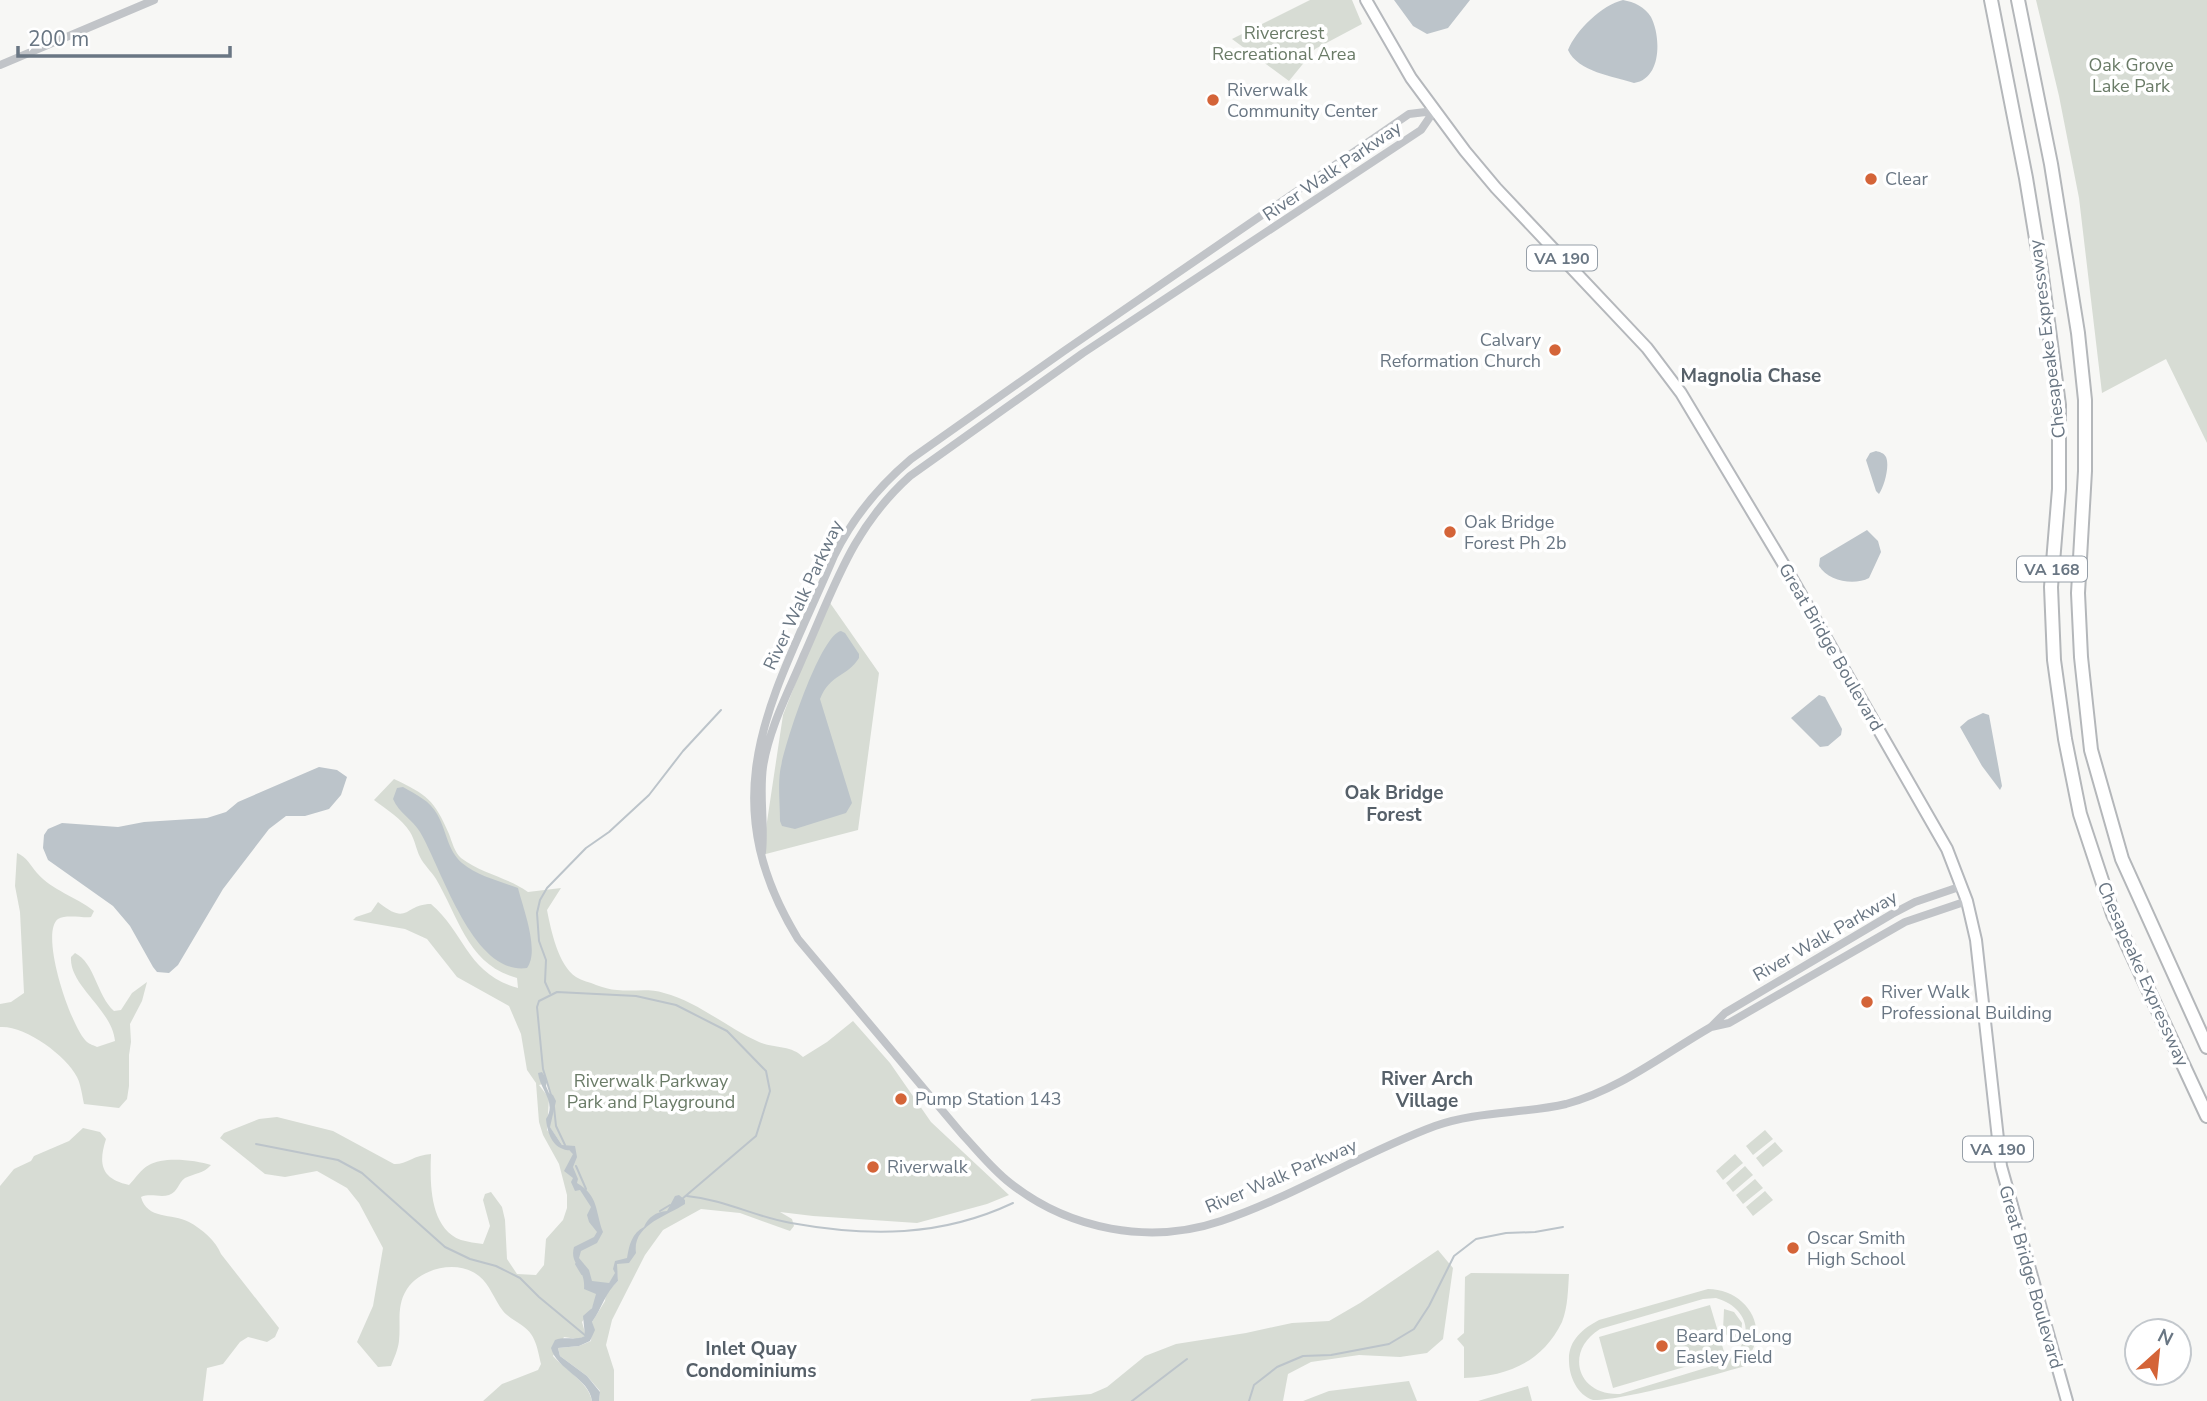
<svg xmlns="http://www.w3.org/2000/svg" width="2207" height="1401" font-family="'Nunito Sans',sans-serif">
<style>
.green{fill:#d7dcd4;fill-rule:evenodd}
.water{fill:#bcc4ca}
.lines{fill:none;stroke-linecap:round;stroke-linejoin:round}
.stream{stroke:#bcc4ca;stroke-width:2}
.primary-casing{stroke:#b5b8bc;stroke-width:14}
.motorway-casing{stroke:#b4b7ba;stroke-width:16}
.tertiary{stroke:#c1c4c8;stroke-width:8}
.primary{stroke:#fff;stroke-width:10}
.motorway{stroke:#fff;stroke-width:12}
.poi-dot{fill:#d46438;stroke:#fff;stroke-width:2.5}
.labels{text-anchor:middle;stroke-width:7;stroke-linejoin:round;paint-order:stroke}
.shield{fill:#fff;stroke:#969fa8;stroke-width:2}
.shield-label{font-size:16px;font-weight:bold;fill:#697683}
.park-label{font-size:18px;fill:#6a7b67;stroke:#fff}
.poi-label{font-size:18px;fill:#697683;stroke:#fff;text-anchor:start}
.street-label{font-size:18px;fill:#697683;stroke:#fff}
.neighbourhood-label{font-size:19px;font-weight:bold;fill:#566069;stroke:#fff}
</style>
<rect width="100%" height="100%" fill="#f7f7f5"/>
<path class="green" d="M 1310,0 L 1352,0 L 1362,24 L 1315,49 L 1289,81 L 1232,39 Z
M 2036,0 L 2207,0 L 2207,443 L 2166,359 L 2102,393 L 2079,198 L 2059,96 Z
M 828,600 L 879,673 L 858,830 L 762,855 L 783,715 Z
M 394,779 C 427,795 434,799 449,834 C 452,842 455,853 461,858 C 482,874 507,877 528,892 L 561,888 L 547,910 C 551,930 558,965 576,977 C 582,981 590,982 596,985 C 603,987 610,990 617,990 C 634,992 648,988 664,993 C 698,1002 726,1027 759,1042 C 773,1048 792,1045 803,1057 L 827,1042 L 853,1021 L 890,1063 L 931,1122 L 1009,1195 L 987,1204 L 917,1223 L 813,1216 L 780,1212 L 792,1219 L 794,1226 L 790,1231 L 740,1213 L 701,1209 L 663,1230 L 645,1255 L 612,1320 L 606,1345 L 614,1370 L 614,1401 L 599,1401 L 600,1391 L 587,1376 L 560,1356 L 558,1348 L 579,1346 L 591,1341 L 592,1322 L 605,1301 L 606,1293 L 618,1281 L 617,1272 L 582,1322 L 586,1336 L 577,1339 L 564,1337 L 553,1356 C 565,1369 589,1383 592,1401 L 483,1401 L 502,1384 L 538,1370 L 541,1364 C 537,1347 536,1334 520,1324 C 514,1320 507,1316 503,1311 C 494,1299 490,1285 479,1276 C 458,1259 421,1268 407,1289 C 396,1306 401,1322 399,1341 C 398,1350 394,1358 391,1366 L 378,1367 L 357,1342 L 373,1306 L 383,1248 L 359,1203 L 347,1188 L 317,1171 L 285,1177 L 265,1174 L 220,1138 L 224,1133 L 259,1119 L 277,1117 L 333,1131 L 394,1164 C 405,1165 414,1155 431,1154 C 430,1182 429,1228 461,1240 C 468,1242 476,1243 483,1244 L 490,1226 L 483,1200 L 485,1194 L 491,1192 L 502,1207 L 505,1220 L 507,1259 L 517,1274 L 536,1275 L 544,1265 L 546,1239 L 563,1220 L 567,1208 L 567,1195 L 559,1164 L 543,1135 L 539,1122 L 536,1083 L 527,1070 L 521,1034 L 509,1006 L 457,977 L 427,939 L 405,929 L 353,920 L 356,917 L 371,912 L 378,902 C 409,927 404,904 431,904 C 465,933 467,974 518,988 L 517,978 C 468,965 459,918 436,879 C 431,871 424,865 420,857 C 416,849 415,840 410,832 C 402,819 386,809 374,800 ZM 547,1083 L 554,1106 L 549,1126 L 562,1145 L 547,1130 L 549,1098 L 539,1085 Z
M 17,853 C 27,857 30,865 37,873 C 53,891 75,896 94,911 L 91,917 C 82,918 66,914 58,919 C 39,933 71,1028 87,1042 C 91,1045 93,1045 97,1047 L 115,1041 C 112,1009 69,986 71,957 L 75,953 C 95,963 97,996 114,1011 L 121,1010 L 132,993 L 147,982 L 142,1001 L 130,1024 L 131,1042 L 129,1055 L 129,1086 L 127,1099 L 119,1108 L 84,1104 C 82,1095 81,1085 77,1077 C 66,1055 24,1025 0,1027 L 0,1004 L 11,1002 L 24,993 L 20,912 L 15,886 Z
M 83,1128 L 100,1132 L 106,1139 C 98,1164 101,1179 129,1185 C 135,1179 141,1169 149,1165 C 163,1156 196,1160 211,1165 C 203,1174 195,1173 185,1178 C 178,1183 178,1192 169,1195 C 160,1198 151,1193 141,1197 C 147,1220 172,1213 189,1222 C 202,1229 216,1241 221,1254 L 279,1328 L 275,1337 L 267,1342 L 248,1337 L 240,1342 L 223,1364 L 207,1368 L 203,1401 L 0,1401 L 0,1186 L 14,1169 L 31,1161 L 34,1156 L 69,1141 Z
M 1765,1130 L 1773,1139 L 1753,1155 L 1746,1146 Z
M 1775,1142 L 1783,1151 L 1763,1167 L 1756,1158 Z
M 1735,1154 L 1743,1163 L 1723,1180 L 1716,1171 Z
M 1745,1166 L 1753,1175 L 1733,1192 L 1726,1183 Z
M 1755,1179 L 1763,1188 L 1743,1204 L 1736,1195 Z
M 1765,1191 L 1773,1200 L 1753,1216 L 1746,1207 Z
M 1438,1250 L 1453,1268 L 1443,1339 L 1427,1353 L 1400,1357 L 1359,1355 L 1311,1362 L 1288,1374 L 1283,1401 L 1030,1401 L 1032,1399 L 1091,1394 L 1107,1387 L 1145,1356 L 1176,1344 L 1246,1333 L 1292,1323 L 1329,1321 L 1360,1303 Z
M 1471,1273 L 1569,1274 C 1568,1289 1568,1307 1562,1322 C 1542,1363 1507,1376 1464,1378 L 1464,1347 L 1457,1339 L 1464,1333 L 1465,1277 Z
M 1708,1289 C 1743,1289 1770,1324 1749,1356 L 1753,1355 L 1755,1363 C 1722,1373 1622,1401 1593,1400 C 1577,1395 1569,1376 1569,1361 C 1568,1341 1582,1329 1599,1320 ZM 1716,1298 C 1753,1309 1756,1345 1722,1363 L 1620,1394 C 1577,1396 1564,1351 1600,1329 L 1703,1299 Z
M 1710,1305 L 1725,1355 L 1613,1388 L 1599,1337 Z
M 1724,1309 L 1734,1312 L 1742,1323 L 1741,1336 L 1733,1344 L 1723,1330 Z
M 1409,1381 L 1417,1401 L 1303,1401 L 1329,1391 Z
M 1528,1386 L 1532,1401 L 1478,1401 Z"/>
<path class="water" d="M 1394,0 L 1470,0 L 1448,28 L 1427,34 L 1413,26 Z
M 1623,0 C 1634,2 1645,7 1651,17 C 1661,36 1662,79 1634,83 C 1613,76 1578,72 1568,50 C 1576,30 1602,5 1623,0 Z
M 1876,451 C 1880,452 1884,453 1886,457 C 1890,466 1884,487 1879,494 L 1876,491 L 1866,460 L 1870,453 Z
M 1867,530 L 1878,541 L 1881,552 L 1869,578 C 1854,586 1828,581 1819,566 L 1820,558 Z
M 841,631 L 845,633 L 859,654 L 859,658 C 847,677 830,674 820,699 L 852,803 L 846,813 L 795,829 L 782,826 L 780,821 C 780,805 778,787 780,772 C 783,748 820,635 841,631 Z
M 1819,695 L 1825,697 L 1842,729 L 1841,735 L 1828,746 L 1820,747 L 1791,718 Z
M 1983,713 L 1989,715 L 2002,786 L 2000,790 L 1982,766 L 1960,727 L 1968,720 Z
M 319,767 L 337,770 L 347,777 L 341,795 L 329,809 L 305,816 L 286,816 L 269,829 L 223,889 L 178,965 L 169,973 L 157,972 L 153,967 L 130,926 L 113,906 L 48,860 L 43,848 L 44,835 L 48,829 L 62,823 L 118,827 L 144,822 L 207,818 L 226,812 L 238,802 Z
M 403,787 C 417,795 430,801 437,814 C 447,831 447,850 462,863 C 478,876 499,881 518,888 C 523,908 540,951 527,968 C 473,976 442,869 420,832 C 413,820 399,813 393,799 L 397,788 Z
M 542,1072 L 547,1080 L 546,1086 L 549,1093 L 553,1095 L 556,1101 L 550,1127 L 562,1145 L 575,1146 L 577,1157 L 573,1167 L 578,1179 L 577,1183 C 599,1196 595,1211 603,1232 L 597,1243 L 581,1251 L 579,1258 L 589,1270 L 592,1281 L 609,1283 L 615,1273 L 613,1269 L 615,1261 L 627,1258 C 629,1245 632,1233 644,1227 C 648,1217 656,1212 667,1211 L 675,1196 L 679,1195 L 685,1200 L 685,1204 C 667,1216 632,1225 636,1253 L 629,1263 L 617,1264 L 618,1281 C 605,1293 602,1308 592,1322 L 595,1330 L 590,1341 L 579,1346 L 558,1348 L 560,1356 L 587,1376 L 600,1392 L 599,1401 L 592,1401 C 589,1378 557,1370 551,1348 L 555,1340 C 566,1336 575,1341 585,1336 L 583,1316 L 592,1308 L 596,1294 L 584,1289 C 586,1268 569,1265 574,1247 L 594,1237 L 597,1232 L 589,1222 L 587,1215 L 591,1207 L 580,1190 L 575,1191 L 571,1182 L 573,1178 L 564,1171 L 573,1154 C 565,1146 574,1153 563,1149 C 551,1145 547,1130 546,1119 C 557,1102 540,1090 538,1073 Z"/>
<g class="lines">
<path class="stream" d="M 550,993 L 545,982 L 546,960 L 539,941 L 537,913 L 540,900 L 547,888 L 586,848 L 609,832 L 649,795 L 683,751 L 721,710
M 551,1095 L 543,1069 L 537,1007 L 539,1001 L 557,992 L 636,996 L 676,1005 L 727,1031 L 766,1071 L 770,1091 L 756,1136 L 682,1199
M 554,1107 L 556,1126 L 565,1145
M 256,1144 L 338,1160 L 362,1173 L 445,1247 L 470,1259 L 496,1266 L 520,1278 L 539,1297 L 586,1336
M 576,1166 L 586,1189
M 687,1196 C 726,1200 755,1217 791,1223 C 869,1237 941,1237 1013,1203
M 660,1211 L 670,1205
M 576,1264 L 582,1274
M 1132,1401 L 1187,1359
M 1249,1401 L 1254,1385 L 1277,1367 L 1303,1356 L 1331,1355 L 1389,1344 L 1414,1329 L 1429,1306 L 1454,1256 L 1476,1239 L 1506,1233 L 1535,1232 L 1563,1227"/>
<g class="primary-casing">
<path id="primary" d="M 1366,0 L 1411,78 L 1465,151 L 1496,188 L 1647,348 L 1681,393 L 1787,570 L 1947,849 L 1967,901 L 1976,940 L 2001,1166 L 2067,1401"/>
</g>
<g class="motorway-casing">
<path id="motorway" d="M 1991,0 L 2026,178 L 2041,269 L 2059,405 L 2059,489 L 2051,587 L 2054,660 L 2065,739 L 2080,814 L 2113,914 L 2207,1116
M 2018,0 L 2051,164 L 2078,333 L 2085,400 L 2085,471 L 2078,593 L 2081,657 L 2091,750 L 2122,859 L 2207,1047"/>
</g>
<path class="tertiary" d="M 0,65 L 154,0
M 1434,111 L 1409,114 L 1064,351 L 911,459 C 878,487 853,517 834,556 C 775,695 708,792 798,939 L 962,1134 C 978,1151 992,1169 1010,1183 C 1069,1230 1150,1245 1221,1221 C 1295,1196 1362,1153 1435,1126 C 1477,1111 1523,1114 1566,1104 C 1619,1090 1664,1054 1711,1027 L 1725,1013 L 1892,914 L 1915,902 L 1962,886
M 762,852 C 765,824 759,796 763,767 C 769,728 788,693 803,657 C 834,588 852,528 910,476 L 1083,353 L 1421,130 L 1434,111
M 1711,1027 L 1729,1023 L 1905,922 L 1967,901"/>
<use href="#primary" class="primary"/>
<use href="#motorway" class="motorway"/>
</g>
<g class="poi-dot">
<circle cx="1213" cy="100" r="7"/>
<circle cx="1871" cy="179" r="7"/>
<circle cx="1555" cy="350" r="7"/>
<circle cx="1450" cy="532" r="7"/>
<circle cx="1867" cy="1002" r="7"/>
<circle cx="901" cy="1099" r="7"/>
<circle cx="873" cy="1167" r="7"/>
<circle cx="1793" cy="1248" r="7"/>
<circle cx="1662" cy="1346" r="7"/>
</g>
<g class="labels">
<g class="shield">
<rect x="1527" y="245.5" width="70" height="25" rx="5"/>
<rect x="2017" y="556.5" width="70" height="25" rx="5"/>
<rect x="1963" y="1136.5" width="70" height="25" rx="5"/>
</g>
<g class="shield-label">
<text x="1562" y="264">VA 190</text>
<text x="2052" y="575">VA 168</text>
<text x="1998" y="1155">VA 190</text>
</g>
<g class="park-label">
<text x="1284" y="39">Rivercrest<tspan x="1284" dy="21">Recreational Area</tspan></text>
<text x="2131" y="71">Oak Grove<tspan x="2131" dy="21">Lake Park</tspan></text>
<text x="651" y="1087">Riverwalk Parkway<tspan x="651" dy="21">Park and Playground</tspan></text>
</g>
<g class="poi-label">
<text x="1227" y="96">Riverwalk<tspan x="1227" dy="21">Community Center</tspan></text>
<text x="1885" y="185">Clear</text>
<text x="1541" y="346" text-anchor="end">Calvary<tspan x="1541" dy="21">Reformation Church</tspan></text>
<text x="1464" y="528">Oak Bridge<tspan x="1464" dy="21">Forest Ph 2b</tspan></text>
<text x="1881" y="998">River Walk<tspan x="1881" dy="21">Professional Building</tspan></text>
<text x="915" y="1105">Pump Station 143</text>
<text x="887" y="1173">Riverwalk</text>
<text x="1807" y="1244">Oscar Smith<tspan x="1807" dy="21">High School</tspan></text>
<text x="1676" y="1342">Beard DeLong<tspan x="1676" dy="21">Easley Field</tspan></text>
</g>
<g class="street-label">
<text transform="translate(1332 171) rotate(-34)" y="6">River Walk Parkway</text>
<text transform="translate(2047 339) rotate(-97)" y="6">Chesapeake Expressway</text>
<text transform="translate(803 595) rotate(-65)" y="6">River Walk Parkway</text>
<text transform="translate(1831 647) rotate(60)" y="6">Great Bridge Boulevard</text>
<text transform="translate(1825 936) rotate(-30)" y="6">River Walk Parkway</text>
<text transform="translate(2143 974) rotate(66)" y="6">Chesapeake Expressway</text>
<text transform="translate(1281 1176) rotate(-23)" y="6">River Walk Parkway</text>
<text transform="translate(2031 1277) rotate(74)" y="6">Great Bridge Boulevard</text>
</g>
<g class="neighbourhood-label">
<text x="1751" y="382">Magnolia Chase</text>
<text x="1394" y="799">Oak Bridge<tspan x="1394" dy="22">Forest</tspan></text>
<text x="1427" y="1085">River Arch<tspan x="1427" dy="22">Village</tspan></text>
<text x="751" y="1355">Inlet Quay<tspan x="751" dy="22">Condominiums</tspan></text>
</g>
</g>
<g transform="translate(2158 1352) rotate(27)"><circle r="33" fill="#ffffff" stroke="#c3c8cd" stroke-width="2"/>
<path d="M0-5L12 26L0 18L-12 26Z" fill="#d46438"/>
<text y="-10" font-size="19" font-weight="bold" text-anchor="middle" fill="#697683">N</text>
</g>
<path d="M18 46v10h212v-10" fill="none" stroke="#697683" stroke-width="3.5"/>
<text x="28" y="46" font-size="21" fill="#697683" stroke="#ffffff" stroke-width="5" paint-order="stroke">200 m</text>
</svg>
